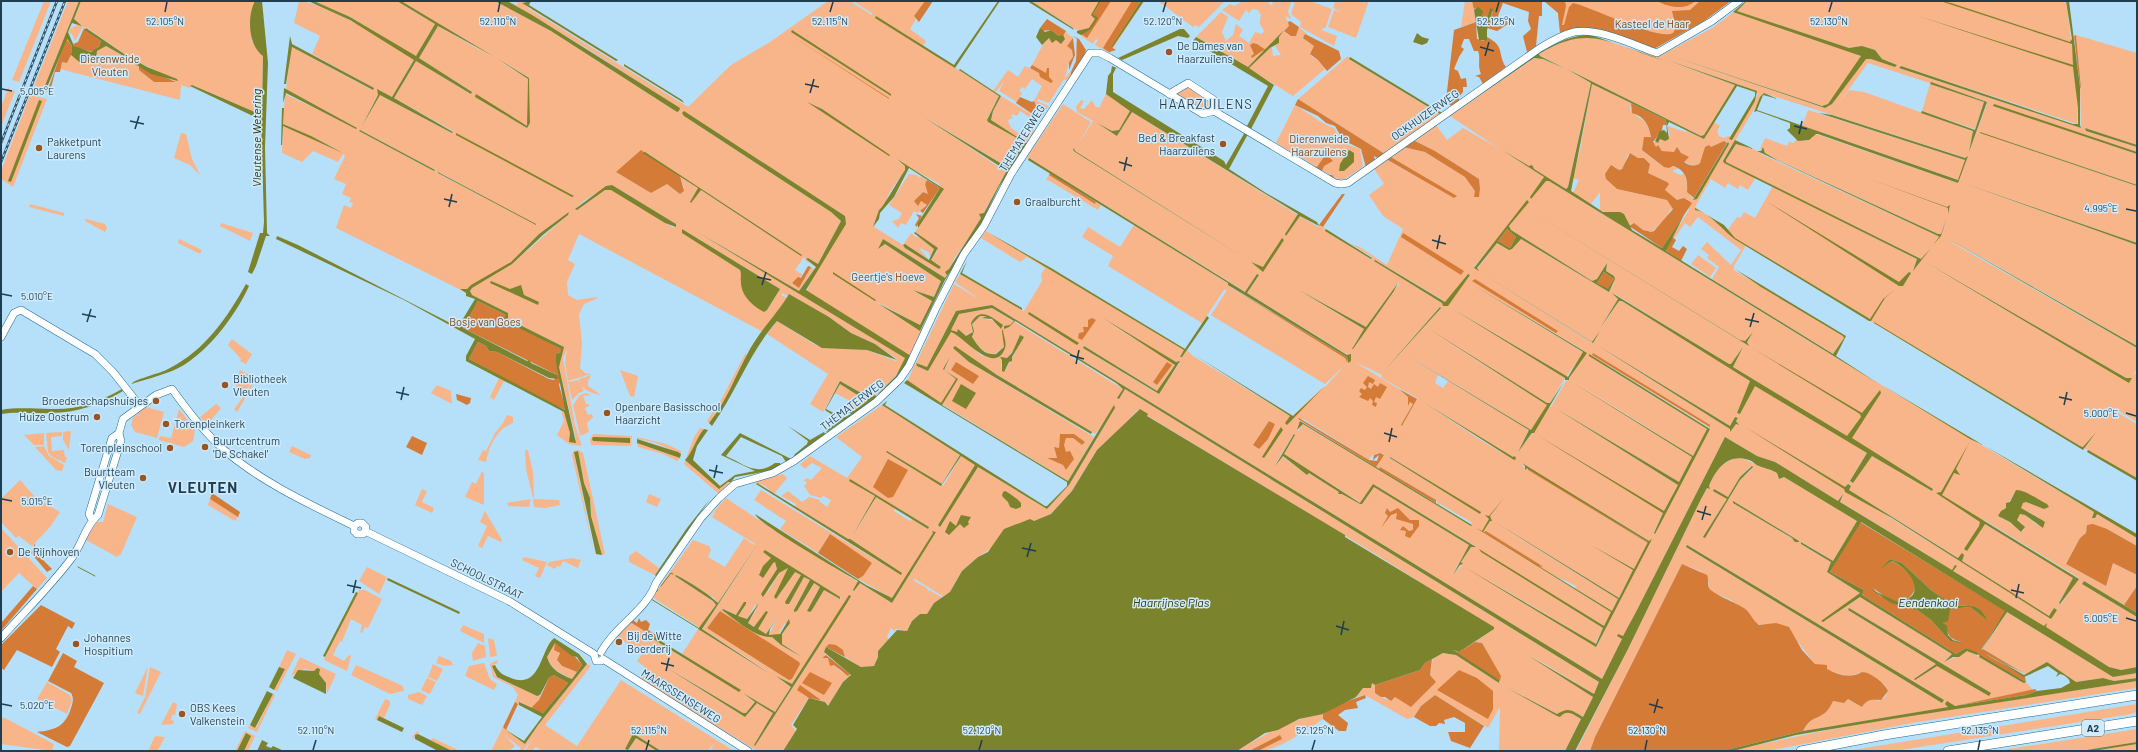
<svg xmlns="http://www.w3.org/2000/svg" width="2138" height="752" font-family="Barlow,sans-serif">
<style>
.green{fill:#f8b58a;fill-rule:evenodd}
.forest{fill:#d57b38;fill-rule:evenodd}
.water{fill:#7b832d;fill-rule:evenodd}
.lines{fill:none;stroke-linecap:round;stroke-linejoin:round}
.stream{stroke:#7b832d;stroke-width:1}
.secondary-casing{stroke:#1f6d92;stroke-width:8}
.highway-casing{stroke:#1f6d92;stroke-width:10}
.secondary{stroke:#fff;stroke-width:7}
.highway{stroke:#fff;stroke-width:9}
.rail-casing{stroke:#335366;stroke-width:2.5}
.rail{stroke:#cfebfc;stroke-width:1;stroke-dasharray:3;stroke-linecap:butt}
.ticks{fill:none;stroke:#1f3e4f;stroke-width:1.5}
.poi-dot{fill:#985523;stroke:#cfebfc;stroke-width:1.5}
.labels{text-anchor:middle;stroke-width:3;stroke-linejoin:round;paint-order:stroke}
.shield{fill:#cfebfc;stroke:#547283;stroke-width:1}
.shield-label{font-size:10px;font-weight:bold;fill:#1f3e4f}
.park-label{font-size:11px;fill:#7f4414;stroke:#cfebfc}
.poi-label{font-size:11px;fill:#1f3e4f;stroke:#cfebfc;text-anchor:start}
.street-label{font-size:11px;fill:#1f3e4f;stroke:#cfebfc}
.water-label{font-size:12px;font-style:italic;fill:#323605;stroke:#cfebfc}
.quarter-label{font-size:13px;letter-spacing:1px;fill:#1f3e4f;stroke:#cfebfc}
.district-label{font-size:15px;font-weight:bold;letter-spacing:1px;fill:#1f3e4f;stroke:#cfebfc}
.ticks-label{font-size:10px;text-anchor:middle;fill:#1f3e4f;stroke:#cfebfc;stroke-width:3;stroke-linejoin:round;paint-order:stroke}
</style>
<rect width="100%" height="100%" fill="#b6e0f9"/>
<path class="green" d="M 44,1 L 51,1 L 19,82 L 12,80 Z
M 68,1 L 79,1 L 44,88 L 47,90 L 47,92 L 40,91 L 41,88 L 34,86 Z
M 81,1 L 255,1 L 253,6 L 251,24 L 252,41 L 263,56 L 262,115 L 192,85 L 190,88 L 181,85 L 180,100 L 60,69 L 62,61 L 67,63 L 71,55 L 78,59 L 80,63 L 96,59 L 97,51 L 106,46 L 128,59 L 130,58 L 87,28 L 83,27 L 75,41 L 72,34 L 68,32 L 71,28 L 76,26 L 76,24 L 82,26 L 74,19 ZM 133,59 C 148,68 163,72 176,82 L 154,82 L 139,70 L 139,66 L 132,62 Z
M 299,1 C 321,1 396,44 414,60 L 392,97 L 377,89 L 378,95 L 362,126 L 380,95 L 452,133 L 453,131 L 394,98 L 416,61 L 471,94 L 472,92 L 419,58 L 438,26 L 492,57 L 401,1 L 495,1 L 551,31 L 677,112 L 679,108 L 586,48 L 507,1 L 517,5 L 518,3 L 513,1 L 528,1 L 523,2 L 528,8 L 688,107 L 731,65 L 770,42 L 828,1 L 850,1 L 872,15 L 873,14 L 853,1 L 925,1 L 914,16 L 916,19 L 910,29 L 926,41 L 923,46 L 875,17 L 998,95 L 999,96 L 987,119 L 988,122 L 1024,142 L 1024,145 L 1007,167 L 926,118 L 1006,172 L 974,231 L 954,259 L 945,278 L 883,239 L 879,249 L 885,244 L 941,281 L 934,297 L 913,290 L 932,301 L 920,325 L 875,301 L 917,329 L 922,328 L 926,320 L 911,356 L 806,292 L 845,216 L 684,112 L 684,116 L 831,212 L 841,221 L 818,264 L 808,258 L 806,259 L 816,267 L 806,261 L 804,257 L 795,270 L 803,275 L 792,283 L 799,288 L 811,267 L 814,269 L 799,291 L 699,233 L 906,358 C 898,375 886,389 871,398 L 840,381 L 823,412 L 810,404 L 828,374 L 767,334 L 777,321 L 817,346 L 867,350 L 896,361 L 897,359 L 875,344 L 851,333 L 829,317 L 789,294 L 788,296 L 782,293 L 781,295 L 787,298 L 763,332 L 579,234 L 568,260 L 575,264 L 567,282 L 568,295 L 577,300 L 597,297 L 596,299 L 584,304 L 579,314 L 582,343 L 580,368 L 585,373 L 591,374 L 568,381 L 565,363 L 567,349 L 563,358 L 575,425 L 581,443 L 581,446 L 569,444 L 557,435 L 564,421 L 561,411 L 565,413 L 570,433 L 569,442 L 576,439 L 559,366 L 564,347 L 508,319 L 508,313 L 472,295 L 470,291 L 472,288 L 528,250 L 570,213 L 539,234 L 511,262 L 467,289 L 461,290 L 336,228 L 344,205 L 351,208 L 353,203 L 349,202 L 351,198 L 342,194 L 346,184 L 334,179 L 345,156 L 343,154 L 338,162 L 313,151 L 302,162 L 282,153 L 283,126 L 343,152 L 283,124 L 285,94 L 357,128 L 286,90 L 291,48 L 294,48 L 372,90 L 373,88 L 312,54 L 320,36 L 294,23 ZM 497,60 L 529,78 L 530,123 L 527,128 L 475,97 L 527,126 L 528,79 ZM 360,130 L 435,170 L 434,171 L 359,131 ZM 645,152 L 801,256 L 701,190 L 691,202 L 698,188 L 680,176 L 684,187 L 680,194 L 667,184 L 651,193 L 616,172 ZM 896,160 L 938,183 L 943,191 L 915,232 L 938,250 L 931,260 L 940,267 L 905,248 L 907,245 L 929,260 L 919,248 L 929,252 L 930,257 L 934,249 L 918,236 L 917,238 L 911,233 L 903,245 L 874,227 L 879,210 C 885,207 886,200 889,194 C 893,186 900,178 905,170 L 905,166 ZM 438,173 L 441,173 L 536,225 ZM 612,185 L 676,224 L 674,228 L 613,190 L 605,190 L 576,210 C 578,201 603,190 612,185 ZM 682,229 L 780,289 L 767,310 L 741,283 L 742,275 L 740,270 Z
M 314,1 L 397,1 L 435,24 L 417,55 L 415,56 L 350,17 Z
M 1031,1 L 1144,1 L 1110,53 L 1095,45 L 1098,40 L 1096,39 L 1093,44 L 1081,36 L 1081,34 L 1087,37 L 1080,32 Z
M 1158,1 L 1225,1 L 1199,27 L 1195,25 L 1193,27 Z
M 1243,1 L 1269,1 L 1269,4 L 1272,5 L 1273,1 L 1292,1 L 1288,11 L 1291,19 L 1285,16 L 1290,26 L 1284,31 L 1291,36 L 1296,36 L 1299,27 L 1308,35 L 1305,34 L 1310,43 L 1314,46 L 1311,56 L 1318,60 L 1325,69 L 1293,96 L 1248,68 L 1270,48 L 1272,48 L 1273,56 L 1281,55 L 1275,46 L 1279,43 L 1278,37 L 1266,50 L 1257,44 L 1252,43 L 1250,45 L 1254,54 L 1252,58 L 1262,50 L 1264,52 L 1248,67 L 1196,37 L 1221,12 L 1228,17 L 1222,32 L 1226,41 L 1233,35 L 1236,24 L 1243,30 L 1239,36 L 1249,43 L 1255,32 L 1262,34 L 1264,31 C 1259,21 1259,26 1261,15 L 1258,10 L 1253,9 L 1249,13 L 1246,10 L 1239,21 L 1222,10 L 1230,4 L 1234,6 Z
M 1295,1 L 1310,1 L 1332,9 L 1326,27 L 1321,30 L 1337,36 L 1334,46 L 1300,27 L 1301,22 L 1291,14 Z
M 1335,1 L 1369,1 L 1356,38 L 1328,27 L 1334,10 L 1341,12 L 1333,8 Z
M 1465,1 L 1472,1 L 1476,22 L 1461,27 Z
M 1544,1 L 1731,1 L 1704,21 L 1654,49 L 1595,29 L 1575,29 L 1560,33 L 1558,13 Z
M 1748,1 L 2066,1 L 2075,69 L 2078,108 L 2077,124 L 1901,66 L 1899,68 L 2081,128 L 2080,87 L 2081,87 L 2076,35 L 2137,53 L 2137,145 L 2085,128 L 2086,131 L 2137,147 L 2137,152 L 1993,105 L 2137,154 L 2137,185 L 1980,132 L 2137,186 L 2137,243 L 1963,183 L 2137,245 L 2137,346 L 1983,258 L 1944,238 L 2137,348 L 2137,369 L 2133,375 L 2137,372 L 2137,422 L 2119,411 L 2118,413 L 2137,424 L 2137,478 L 2084,448 L 2095,431 L 2083,448 L 2080,446 L 1870,321 L 1878,307 L 1871,319 L 1868,318 L 1746,245 L 1734,266 L 1734,270 L 1843,336 L 1844,337 L 1833,354 L 1712,279 L 1719,267 L 1707,258 L 1709,255 L 1701,249 L 1707,242 L 1731,265 L 1741,250 L 1698,217 L 1690,227 L 1685,223 L 1674,239 L 1672,237 L 1689,210 L 1687,199 L 1677,200 L 1665,191 L 1667,182 L 1648,173 L 1650,164 L 1644,158 L 1638,158 L 1630,153 L 1627,156 L 1624,167 L 1619,170 L 1615,167 L 1606,179 L 1617,189 L 1667,200 L 1674,209 L 1670,210 L 1665,220 L 1651,232 L 1643,230 L 1632,223 L 1629,226 L 1624,214 C 1615,212 1608,214 1600,210 L 1600,192 L 1591,204 L 1573,193 L 1579,180 L 1573,178 L 1580,150 L 1592,84 L 1631,103 L 1630,109 C 1639,121 1648,117 1651,138 L 1644,140 L 1642,150 L 1661,165 L 1679,168 L 1672,171 L 1680,175 L 1684,174 L 1690,196 L 1695,200 L 1729,144 L 1724,141 L 1711,147 L 1705,147 L 1702,161 L 1695,166 L 1684,162 L 1681,153 L 1677,148 L 1674,152 L 1664,152 L 1658,146 L 1654,147 L 1653,142 L 1659,142 L 1660,139 L 1670,136 L 1667,126 L 1686,132 L 1687,131 L 1704,139 L 1714,122 L 1720,126 L 1717,131 L 1719,136 L 1724,138 L 1728,136 L 1731,137 L 1730,139 L 1755,101 L 1758,93 L 1740,85 L 1666,60 L 1735,85 L 1704,135 L 1701,136 L 1567,69 L 1591,83 L 1568,187 L 1566,189 L 1502,150 L 1544,177 L 1530,199 L 1546,181 L 1549,181 L 1833,356 L 2094,512 L 2092,518 L 2097,514 L 2137,538 L 2137,546 L 2107,529 L 2086,529 L 2086,533 L 2080,538 L 2066,564 L 2106,586 L 2113,563 L 2137,575 L 2137,586 L 2124,605 L 2084,581 L 2082,584 L 2137,617 L 2137,667 L 2121,670 L 2109,667 L 1953,571 L 1956,566 L 1955,565 L 1952,570 L 1839,501 L 1842,494 L 1838,501 L 1775,462 L 1757,456 L 1725,437 L 1637,610 L 1623,636 L 1618,636 L 1622,639 L 1602,679 L 992,305 L 956,311 L 927,367 L 916,363 L 954,284 L 980,300 L 955,282 L 960,274 L 1024,311 L 1042,281 L 1041,275 L 1045,268 L 1027,257 L 1020,262 L 981,238 L 986,231 L 1185,350 L 1180,356 L 1182,357 L 1187,350 L 1193,356 L 1290,416 L 1285,423 L 1322,388 L 1326,386 L 1345,365 L 1325,384 L 1214,317 L 1211,315 L 1227,290 L 1224,290 L 1202,323 L 1108,266 L 1113,256 L 1082,237 L 1088,227 L 1120,247 L 1134,225 L 1228,283 L 1232,288 L 1346,358 L 1345,361 L 1350,354 L 1348,355 L 1247,293 L 1259,275 L 1257,274 L 1246,292 L 1027,157 L 1063,104 L 1091,122 L 1077,146 L 1093,121 L 1077,112 L 1076,107 L 1081,100 L 1084,101 L 1080,108 L 1084,109 L 1092,100 L 1095,106 L 1099,108 L 1106,94 L 1131,111 L 1119,130 L 1112,131 L 1097,123 L 1117,136 L 1132,112 L 1298,215 L 1285,234 L 1286,235 L 1300,216 L 1318,227 L 1319,225 L 1326,229 L 1325,231 L 1371,259 L 1372,257 L 1351,244 L 1360,247 L 1387,265 L 1403,229 L 1383,216 L 1369,195 L 1384,184 L 1373,167 L 1386,159 L 1411,174 L 1389,156 L 1403,147 L 1425,152 L 1466,177 L 1480,194 L 1479,179 L 1435,151 L 1415,141 L 1436,125 L 1447,140 L 1463,128 L 1498,148 L 1450,116 L 1454,110 L 1456,112 L 1534,58 L 1543,59 L 1564,68 L 1539,55 C 1544,50 1551,47 1558,44 C 1597,26 1625,52 1663,58 L 1658,57 L 1712,28 L 1734,12 L 1852,52 L 1862,57 L 1828,104 L 1822,106 L 1672,56 L 1825,108 L 1866,59 L 1871,59 L 1895,66 L 1897,65 L 1882,59 L 1875,50 L 1864,47 L 1849,48 L 1736,11 ZM 1868,63 L 1985,101 L 1987,104 L 1969,152 L 1973,131 L 1864,92 L 1849,90 L 1833,111 ZM 1764,93 L 1966,158 L 1967,155 L 1958,183 L 1816,134 L 1806,141 L 1796,139 L 1794,143 L 1789,142 L 1787,146 L 1765,138 L 1759,151 L 1763,147 L 1765,153 L 1777,160 L 1938,234 L 1941,234 L 1947,217 L 1941,236 L 1933,244 L 1939,238 L 1938,236 L 1763,155 L 1754,149 L 1736,144 L 1726,160 L 1726,162 L 1921,259 L 1931,248 L 1913,270 L 1917,259 L 1773,186 L 1755,218 L 1744,212 L 1740,218 L 1737,217 L 1727,231 L 1717,222 L 1695,207 L 1711,179 L 1725,188 L 1728,183 L 1738,189 L 1740,185 L 1748,190 L 1756,177 L 1724,163 L 1723,161 ZM 1075,149 L 1075,151 L 1248,260 L 1075,152 L 1073,150 ZM 1528,202 L 1509,226 L 1511,230 L 1592,281 L 1597,279 L 1607,263 L 1606,271 L 1614,276 L 1614,283 L 1609,292 L 1521,239 L 1517,241 L 1514,247 L 1506,248 L 1497,243 L 1477,269 L 1478,271 L 1474,267 ZM 1528,209 L 1740,340 L 1745,341 L 1753,332 L 1747,342 L 1749,346 ZM 1375,260 L 1446,302 L 1468,274 L 1470,275 L 1448,304 L 1442,303 L 1374,261 ZM 1925,263 L 2126,378 L 2131,379 L 2129,382 ZM 1485,275 L 1592,342 L 1600,331 L 1592,343 ZM 1398,283 L 1399,284 L 1394,291 L 1352,348 L 1364,329 L 1301,291 L 1366,327 ZM 1470,283 L 1584,351 L 1585,354 L 1569,378 L 1569,380 L 1566,381 L 1551,407 L 1548,407 L 1534,432 L 1518,451 L 1529,430 L 1448,381 L 1443,388 L 1435,383 L 1438,375 L 1406,355 L 1531,430 L 1548,405 L 1428,330 L 1547,403 L 1550,403 L 1565,378 L 1453,308 L 1566,377 L 1584,353 ZM 1613,293 L 1729,364 L 1731,364 L 1743,347 L 1733,367 L 1933,489 L 1932,491 L 1872,456 L 1852,483 L 1850,481 L 1867,453 L 1755,385 L 1740,414 L 1737,413 L 1751,381 L 1622,301 L 1619,301 L 1602,327 L 1618,299 ZM 1440,307 L 1441,308 L 1384,371 ZM 1102,319 L 1176,362 L 1178,361 L 1179,364 L 1158,394 L 1083,348 L 1084,346 L 1157,391 L 1175,365 L 1163,356 ZM 1597,345 L 1730,426 L 1735,417 L 1738,418 L 1736,422 L 1739,425 L 1736,424 L 1729,431 L 1730,429 ZM 1591,355 L 1710,428 L 1655,533 L 1654,533 L 1663,513 L 1662,510 L 1664,511 L 1678,485 L 1555,408 L 1679,482 L 1692,457 L 1573,381 L 1693,456 L 1707,429 L 1611,370 ZM 1355,362 L 1382,375 L 1382,378 L 1420,400 L 1417,399 L 1400,430 L 1413,403 L 1410,402 L 1408,405 L 1408,397 L 1399,389 ZM 1423,402 L 1513,458 L 1515,456 L 1514,460 L 1479,439 ZM 1303,419 L 1369,460 C 1371,454 1378,452 1384,454 L 1376,467 L 1379,469 L 1380,467 L 1436,500 L 1439,505 L 1440,504 L 1471,522 L 1472,524 L 1471,526 L 1303,424 L 1298,431 L 1297,430 L 1301,422 L 1298,420 ZM 1269,421 L 1275,424 L 1259,449 L 1253,445 ZM 1294,434 L 1295,436 L 1283,454 L 1361,503 L 1373,484 L 1475,546 L 1471,547 L 1461,562 L 1462,565 L 1453,575 L 1469,545 L 1374,486 L 1362,504 L 1360,504 L 1314,476 L 1308,473 L 1307,475 L 1282,456 L 1274,466 ZM 1761,437 L 1845,488 L 1848,484 L 1851,486 L 1849,490 L 1956,557 L 1958,558 L 1963,553 L 1961,561 L 2049,616 L 2054,608 L 2057,610 L 2051,618 ZM 1390,457 L 1480,512 L 1480,513 L 1390,458 ZM 1521,463 L 1649,541 L 1650,539 L 1596,647 L 1482,576 L 1595,644 L 1603,628 L 1479,550 L 1604,627 L 1612,612 L 1547,572 L 1576,586 L 1575,588 L 1612,611 L 1618,599 L 1495,523 L 1619,598 L 1633,570 L 1593,546 L 1634,570 L 1648,543 L 1526,468 L 1524,470 L 1525,468 ZM 2016,490 C 2028,494 2036,500 2047,504 L 2044,509 L 2026,502 L 2023,503 L 2020,508 L 2040,518 L 2037,525 L 2025,515 L 2020,514 L 2017,520 L 2023,525 L 2024,530 L 2021,532 L 2010,522 L 2001,518 L 2001,511 L 2006,508 ZM 1984,520 L 2079,578 L 2061,604 L 2059,603 L 2074,578 L 1985,524 L 1964,549 Z
M 1066,32 L 1073,38 L 1067,46 L 1072,50 L 1073,57 L 1069,62 L 1065,78 L 1071,71 L 1071,75 L 1086,50 L 1085,46 L 1087,53 L 1072,77 L 1067,81 L 1064,79 L 1049,103 L 1038,99 L 1037,101 L 1048,106 L 1043,113 L 1037,108 L 1034,101 L 1042,86 L 1032,79 L 1025,89 L 1022,87 L 1019,91 L 1022,93 L 1017,102 L 999,91 L 1004,81 L 996,92 L 993,91 L 1008,70 L 1018,77 L 1025,66 L 1048,77 L 1049,72 L 1044,73 L 1032,65 C 1038,55 1041,45 1049,38 L 1057,40 Z
M 1348,56 L 1349,59 L 1441,115 L 1385,154 L 1298,99 Z
M 1188,84 L 1210,99 L 1214,106 L 1208,113 L 1175,94 Z
M 1930,84 L 1984,102 L 1975,129 L 1922,111 Z
M 9,86 L 9,90 L 15,91 L 1,127 L 1,107 Z
M 30,95 L 47,99 L 13,187 L 1,179 L 1,171 Z
M 1001,96 L 1031,114 L 1039,121 L 1033,126 L 1034,137 L 1032,139 L 1028,136 L 1028,128 L 1034,120 L 1020,111 L 1017,116 L 1012,114 L 1011,116 L 1014,119 L 1011,118 L 1008,121 L 1011,128 L 1031,141 L 1028,144 L 991,121 L 993,111 Z
M 1295,105 L 1302,109 L 1302,110 C 1314,116 1321,124 1334,128 L 1343,143 L 1360,149 L 1363,167 L 1345,179 L 1339,180 L 1276,143 Z
M 1808,110 L 1965,160 L 1959,180 L 1802,126 Z
M 181,133 L 186,134 L 192,159 L 200,175 L 190,165 L 174,158 Z
M 909,174 L 917,175 L 919,178 L 921,176 L 927,180 L 925,184 L 929,194 L 923,192 L 914,201 L 921,201 L 927,204 L 918,213 L 914,211 L 906,225 L 901,223 L 898,228 L 892,221 L 899,219 L 902,213 L 889,205 Z
M 1049,175 L 1095,204 L 1096,202 L 1101,205 L 1098,210 L 1046,179 Z
M 30,204 L 64,213 L 64,216 L 29,207 Z
M 86,219 L 105,224 L 107,228 L 105,232 L 85,221 Z
M 221,223 L 253,233 L 250,241 L 220,226 Z
M 179,239 L 202,250 L 200,254 L 178,243 Z
M 1698,255 L 1716,268 L 1710,277 L 1691,264 Z
M 992,308 L 1123,389 L 1119,399 L 1125,389 L 1599,682 L 1594,694 L 1530,655 L 1593,697 L 1583,717 L 1570,710 L 1557,714 L 1507,688 L 1557,716 L 1569,712 L 1581,719 L 1565,751 L 1499,751 L 1500,707 L 1488,728 L 1435,695 L 1421,706 L 1414,717 L 1407,719 L 1365,695 L 1356,697 L 1363,688 L 1371,688 L 1372,683 L 1375,685 L 1375,693 L 1381,697 L 1391,701 L 1395,697 L 1436,682 L 1430,675 L 1433,658 L 1443,653 L 1456,655 L 1499,683 L 1482,643 L 1475,642 L 1494,629 L 1385,560 L 1138,410 L 1107,442 L 1097,450 L 1072,491 L 1051,514 L 1034,521 L 978,557 L 962,571 L 950,592 L 944,597 L 915,579 L 913,580 L 927,588 L 928,592 L 929,590 L 943,598 L 934,603 L 927,614 L 920,614 L 912,621 L 907,631 L 896,629 L 894,631 L 891,628 L 887,637 L 889,640 L 878,651 L 878,657 L 874,666 L 861,667 L 845,657 L 843,650 L 829,645 L 824,652 L 826,655 L 822,658 L 828,658 L 841,672 L 851,675 L 843,682 L 828,706 L 825,702 L 809,698 L 791,725 L 796,731 L 783,751 L 757,751 L 712,723 L 755,751 L 752,751 L 639,678 L 646,668 L 637,661 L 642,654 L 617,636 L 630,622 L 646,632 L 646,634 L 662,643 L 662,645 L 739,691 L 740,690 L 682,654 L 698,629 L 772,674 L 702,629 L 757,546 L 718,603 L 714,598 L 676,575 L 675,576 L 713,601 L 716,605 L 700,628 L 652,597 L 693,540 L 709,546 L 711,550 L 708,557 L 725,567 L 744,538 L 754,545 L 755,544 L 712,517 L 716,511 L 708,518 L 726,498 L 771,528 L 858,582 L 854,591 L 860,583 L 892,603 L 936,532 L 932,531 L 934,533 L 892,598 L 858,579 L 863,576 L 830,534 L 818,553 L 780,529 L 786,521 L 754,500 L 761,490 L 901,575 L 858,545 L 795,508 L 796,504 L 781,496 L 788,491 L 802,502 L 809,497 L 820,500 L 819,501 L 827,507 L 831,500 L 823,496 L 821,498 L 810,495 L 804,486 L 807,483 L 804,480 L 807,478 L 811,480 L 822,468 L 812,463 L 805,469 L 800,464 L 810,456 L 847,478 L 862,457 L 836,437 L 882,405 L 960,455 L 942,484 L 887,451 L 943,486 L 961,456 L 976,465 L 938,525 L 940,526 L 978,467 L 1047,509 L 1069,485 L 1115,408 L 1095,434 L 997,375 L 967,355 L 955,349 L 969,362 L 1094,437 L 1068,481 L 942,404 L 958,379 L 944,370 L 951,358 L 943,369 L 957,379 L 941,404 L 907,382 L 915,364 L 928,371 L 950,332 L 957,334 L 982,356 L 996,357 L 1005,347 L 1003,338 L 1004,347 L 993,355 C 982,352 978,346 972,337 L 974,331 L 972,324 L 980,316 L 987,316 L 982,318 L 995,321 L 1000,329 L 1003,325 L 986,315 C 979,316 975,318 971,324 L 973,332 L 965,336 L 958,329 L 957,332 L 951,330 L 959,314 ZM 1020,335 L 1016,351 L 1006,369 L 1001,367 L 1002,360 L 1000,358 L 1007,358 L 1012,353 ZM 1060,434 L 1076,436 L 1085,442 L 1082,445 L 1073,438 L 1066,438 L 1063,445 L 1071,462 L 1066,470 L 1063,465 L 1048,458 L 1057,459 L 1054,447 L 1059,448 ZM 850,481 L 929,527 L 928,529 L 912,519 L 910,521 L 894,511 L 895,508 L 876,497 L 854,535 L 875,496 ZM 765,550 L 772,555 L 841,598 L 840,599 L 824,590 L 812,610 L 807,611 L 820,587 L 814,583 L 797,611 L 798,602 L 810,580 L 804,577 L 789,604 L 785,602 L 801,575 L 795,572 L 776,599 L 788,568 L 779,573 L 766,595 L 777,569 L 775,562 L 763,566 L 772,558 ZM 844,601 L 846,601 L 825,637 L 755,746 L 754,745 L 773,713 L 757,703 L 747,715 L 743,716 L 670,669 L 743,713 L 746,713 L 755,702 L 743,693 L 775,712 L 791,687 L 776,676 L 792,684 L 845,603 ZM 746,604 L 738,616 L 747,619 L 755,605 L 756,610 L 748,623 L 755,627 L 767,612 L 757,629 L 766,634 L 776,618 L 769,636 L 778,635 L 785,623 L 788,626 L 782,634 L 782,644 L 802,657 L 781,645 L 772,637 C 756,638 735,620 722,610 L 723,609 L 736,615 ZM 720,611 L 735,622 L 707,628 Z
M 232,339 L 252,354 L 246,364 L 240,361 L 241,359 L 228,345 Z
M 745,354 L 747,354 L 725,400 L 709,423 L 707,421 L 721,400 Z
M 240,370 L 255,378 L 243,394 L 235,384 Z
M 620,370 L 638,376 L 634,397 L 630,396 Z
M 591,375 L 588,381 L 588,386 L 601,395 C 591,393 580,390 579,379 Z
M 499,378 L 504,381 L 494,400 L 490,397 Z
M 255,379 L 258,380 L 256,384 L 254,383 L 237,412 L 234,409 L 243,397 L 240,395 L 241,394 L 244,395 Z
M 578,380 L 584,391 L 579,393 L 572,400 L 568,382 Z
M 840,384 L 867,401 L 854,411 L 846,407 L 850,401 L 835,393 Z
M 437,385 L 451,391 L 452,404 L 431,393 Z
M 586,393 L 591,395 L 583,396 L 586,404 L 589,404 L 589,406 L 585,408 L 588,415 L 592,414 L 593,417 L 587,423 L 589,432 L 580,436 L 573,405 L 580,395 Z
M 216,404 L 221,408 L 207,425 L 200,417 Z
M 146,407 L 164,412 L 157,438 L 135,432 L 131,425 L 133,418 Z
M 179,409 L 195,430 L 193,441 L 184,447 L 159,440 L 160,436 L 171,438 Z
M 507,415 L 513,417 L 513,423 C 496,430 490,444 486,462 L 478,460 L 483,450 L 486,451 L 495,433 L 503,423 Z
M 700,428 L 704,429 C 696,438 694,453 685,460 L 721,487 L 732,480 L 735,483 L 719,494 L 684,464 L 694,437 Z
M 71,431 L 69,450 L 63,440 L 63,432 Z
M 62,432 L 62,436 L 51,437 L 52,451 L 64,450 L 65,457 L 67,458 L 65,463 L 52,457 L 48,452 L 46,433 Z
M 44,433 L 44,445 L 34,445 L 24,435 Z
M 593,434 L 632,436 L 631,446 L 591,445 L 590,440 Z
M 637,437 L 666,444 L 681,451 L 681,454 L 653,442 L 637,439 Z
M 637,443 L 680,458 L 677,461 L 663,454 L 638,447 Z
M 44,446 L 49,456 L 64,465 L 62,471 L 56,470 L 35,447 Z
M 292,446 L 311,455 L 310,458 L 305,459 L 289,452 Z
M 525,450 L 528,450 L 533,472 L 534,498 L 533,498 L 526,469 Z
M 578,450 L 583,453 L 605,554 L 602,555 L 591,516 L 590,498 L 584,483 L 580,463 L 574,452 L 594,554 L 572,455 L 573,451 Z
M 1735,458 C 1748,458 1748,462 1759,466 C 1765,469 1771,469 1777,473 L 1779,479 L 1784,477 L 1857,521 L 1833,561 L 1802,542 L 1801,544 L 1831,562 L 1827,572 L 1860,593 L 1823,622 L 1860,597 L 1952,654 L 1944,661 L 1957,657 L 1967,650 L 2020,681 L 2026,682 L 2033,690 L 1955,706 L 1803,731 C 1808,721 1813,719 1823,714 C 1828,711 1830,705 1833,701 L 1844,703 L 1848,699 L 1862,707 C 1866,701 1872,697 1879,701 L 1885,697 L 1888,691 L 1885,685 L 1864,672 L 1849,676 L 1832,672 L 1815,664 L 1798,642 L 1765,625 L 1756,624 L 1744,608 L 1735,604 L 1731,600 L 1712,592 L 1709,589 L 1708,579 L 1700,571 L 1682,564 L 1595,737 L 1590,751 L 1576,751 L 1628,649 L 1701,499 L 1707,488 L 1709,489 L 1709,486 C 1714,472 1721,464 1735,458 ZM 1751,466 L 1750,471 L 1740,480 L 1705,538 L 1718,513 L 1728,499 L 1714,489 L 1728,497 L 1740,477 ZM 1733,501 L 1799,541 L 1798,542 L 1733,503 ZM 1687,545 L 1944,700 L 1942,703 L 1686,547 ZM 1849,608 L 1991,693 L 1937,666 L 1914,679 L 1936,664 L 1848,610 Z
M 482,471 L 484,474 L 484,505 L 465,497 L 472,482 L 476,484 Z
M 783,474 L 787,478 L 774,494 L 765,486 L 754,482 Z
M 20,480 L 36,498 L 60,512 L 50,527 L 32,546 L 19,536 L 16,538 L 1,522 L 1,499 Z
M 422,489 L 427,491 L 422,502 L 434,508 L 432,513 L 415,505 Z
M 649,494 L 661,499 L 657,507 L 646,502 Z
M 210,499 L 238,517 L 235,521 L 208,505 Z
M 531,499 L 529,507 L 508,506 L 507,503 Z
M 533,499 L 559,500 L 560,505 L 545,508 L 534,507 Z
M 108,504 L 137,517 L 121,554 L 117,557 L 86,540 L 96,522 L 103,522 Z
M 485,511 L 502,540 L 501,542 L 488,536 L 482,548 L 478,546 L 487,526 L 480,522 Z
M 1,528 L 47,578 L 37,589 L 19,573 L 1,592 Z
M 636,551 L 659,568 L 655,575 L 629,562 L 629,556 Z
M 524,557 L 547,562 L 540,578 L 535,576 L 539,568 L 522,560 Z
M 572,558 L 581,560 L 578,568 L 563,561 L 560,567 L 557,566 L 555,569 L 547,565 L 549,562 Z
M 367,567 L 387,577 L 379,594 L 359,581 Z
M 359,590 L 365,590 L 382,599 L 368,628 L 365,627 L 362,633 L 360,632 L 362,625 L 351,619 L 342,642 L 340,641 L 333,655 L 344,661 L 349,655 L 351,656 L 347,671 L 324,660 L 325,657 Z
M 2007,612 L 2113,677 L 2137,673 L 2137,678 L 2114,681 L 2103,678 L 2076,682 L 2047,662 L 2025,674 L 1983,649 Z
M 463,625 L 484,634 L 484,643 L 460,631 Z
M 488,638 L 494,640 L 497,656 L 490,657 Z
M 478,643 L 485,646 L 486,657 L 473,661 L 472,653 Z
M 555,643 L 560,653 L 557,661 L 562,666 L 577,672 L 572,679 C 560,673 552,670 547,657 Z
M 287,650 L 296,654 L 277,691 L 274,690 L 285,669 L 279,667 Z
M 439,656 L 451,661 L 453,665 L 444,666 L 436,663 Z
M 300,657 L 336,674 L 327,694 L 326,683 L 319,674 L 317,668 L 314,671 L 304,669 L 291,676 Z
M 497,660 L 498,663 L 493,665 L 495,675 L 497,677 L 537,696 L 540,695 L 540,700 L 531,708 L 520,702 L 519,705 L 515,702 L 518,695 L 513,687 L 493,677 L 490,664 Z
M 484,663 L 490,679 L 497,684 L 494,690 L 465,676 L 469,666 Z
M 433,664 L 443,669 L 437,681 L 428,677 Z
M 587,664 L 591,666 L 545,725 L 577,746 L 621,680 L 734,751 L 710,751 L 715,742 L 708,751 L 661,751 L 634,734 L 626,748 L 628,750 L 636,738 L 657,751 L 542,751 L 536,747 L 531,751 L 525,751 L 533,738 L 523,751 L 518,751 L 521,748 L 504,735 L 515,746 L 509,751 L 491,751 L 503,727 L 525,744 L 538,725 Z
M 356,665 L 401,685 L 404,688 L 403,691 L 390,694 L 351,675 Z
M 148,666 L 143,696 L 135,693 Z
M 150,667 L 161,672 L 140,714 L 137,713 L 145,697 Z
M 427,678 L 436,682 L 430,694 L 421,690 Z
M 2137,681 L 2137,688 L 1912,723 L 1767,751 L 1733,751 C 1866,718 2003,702 2137,681 Z
M 47,682 L 70,695 L 72,701 L 67,714 L 37,699 Z
M 419,692 L 427,696 L 422,705 L 408,699 L 408,695 Z
M 273,694 L 275,695 L 257,732 L 248,728 L 250,725 L 256,728 Z
M 385,699 L 390,701 L 390,705 L 384,718 L 379,716 L 377,720 L 375,719 Z
M 173,702 L 177,704 L 175,715 L 172,715 L 171,720 L 174,721 L 173,724 L 161,725 Z
M 2137,704 L 2137,712 L 2131,714 L 1894,751 L 1846,751 Z
M 1319,714 L 1323,714 L 1323,719 C 1306,730 1278,751 1258,751 L 1281,739 L 1280,736 L 1249,751 L 1237,751 C 1258,738 1277,728 1298,720 C 1305,717 1312,717 1319,714 Z
M 1,718 L 5,718 L 54,744 L 52,751 L 1,744 Z
M 2137,729 L 2137,742 L 2080,751 L 1996,751 Z
M 245,731 L 255,736 L 248,751 L 235,751 Z
M 419,731 L 418,734 L 431,740 L 433,738 L 460,751 L 452,751 L 418,734 L 414,737 L 415,739 L 412,737 L 416,732 Z
M 155,736 L 165,737 L 158,750 L 164,751 L 148,751 Z
M 2137,744 L 2137,751 L 2093,751 Z"/>
<path class="forest" d="M 925,1 L 933,1 L 919,22 L 914,16 Z
M 1101,1 L 1111,1 L 1087,38 L 1081,34 L 1091,29 L 1096,17 L 1093,14 Z
M 1132,1 L 1141,1 L 1111,47 L 1116,50 L 1109,52 L 1103,48 Z
M 1472,1 L 1542,1 L 1542,16 L 1539,16 L 1536,46 L 1527,52 L 1523,36 L 1531,29 L 1528,21 L 1529,12 L 1503,3 L 1498,16 L 1500,19 L 1507,21 L 1508,24 L 1497,31 L 1487,28 L 1493,11 L 1486,19 L 1475,8 L 1474,10 Z
M 1544,1 L 1565,1 L 1566,6 L 1562,25 L 1564,25 L 1569,7 L 1573,3 C 1592,7 1658,41 1673,33 L 1676,28 L 1672,11 L 1690,10 L 1700,1 L 1731,1 L 1704,21 L 1654,49 L 1595,29 L 1575,29 L 1560,33 L 1558,13 Z
M 1657,1 L 1695,1 C 1685,11 1668,7 1657,1 Z
M 1047,19 L 1066,31 L 1063,36 L 1059,36 L 1051,30 L 1042,31 L 1040,28 Z
M 1290,21 L 1299,27 L 1296,36 L 1291,36 L 1284,31 L 1289,26 L 1288,22 Z
M 1476,22 L 1477,39 L 1485,41 L 1487,37 C 1506,47 1497,54 1506,67 L 1483,84 L 1479,77 L 1475,76 L 1481,74 C 1477,65 1481,58 1478,51 L 1474,51 L 1469,39 L 1464,39 L 1461,47 L 1464,49 L 1459,57 L 1454,69 L 1458,71 L 1461,79 L 1466,78 L 1467,87 L 1463,87 L 1463,92 L 1458,98 L 1460,100 L 1451,106 L 1446,100 L 1454,30 Z
M 84,28 L 101,41 L 99,47 L 94,52 L 76,48 L 73,44 L 78,42 Z
M 786,32 L 889,98 L 889,99 Z
M 1305,34 L 1339,51 L 1341,59 L 1327,71 L 1318,60 L 1310,54 L 1314,46 L 1303,38 Z
M 2076,35 L 2081,88 L 2080,87 L 2074,36 Z
M 1073,36 L 1079,39 L 1086,50 L 1082,60 L 1071,76 C 1070,70 1075,66 1076,60 C 1077,53 1076,46 1077,39 Z
M 1073,38 L 1075,55 L 1069,70 L 1069,62 L 1073,57 L 1072,50 L 1067,46 Z
M 66,39 L 72,46 L 71,55 L 67,63 L 62,62 L 60,72 L 55,72 L 50,92 L 47,92 Z
M 1253,43 L 1257,44 L 1266,50 L 1262,51 L 1252,58 L 1251,56 L 1254,54 L 1250,45 Z
M 1032,65 L 1046,73 L 1047,68 L 1049,68 L 1049,77 L 1053,81 L 1051,83 L 1040,77 L 1039,73 L 1030,68 Z
M 139,66 C 151,73 164,76 176,82 L 154,82 L 139,70 Z
M 1020,97 L 1032,102 L 1034,101 L 1037,108 L 1043,113 L 1048,106 L 1040,119 L 1016,103 Z
M 1298,99 L 1385,154 L 1378,158 L 1374,156 L 1375,161 L 1366,168 L 1361,149 L 1343,140 L 1335,126 L 1326,123 L 1318,116 L 1295,105 Z
M 1631,103 L 1666,120 L 1666,125 L 1663,125 L 1662,130 L 1653,142 L 1656,147 L 1658,145 L 1662,151 L 1674,152 L 1677,147 L 1681,153 L 1689,157 L 1684,162 C 1689,166 1695,167 1700,163 L 1705,147 L 1709,145 L 1711,147 L 1724,141 L 1727,143 L 1694,198 L 1687,192 C 1688,180 1686,170 1673,166 L 1669,168 L 1664,167 L 1642,150 L 1644,137 L 1651,137 C 1649,125 1644,116 1632,113 Z
M 1415,141 L 1435,151 L 1479,179 L 1480,189 L 1479,197 L 1474,197 L 1475,191 L 1465,177 L 1425,152 L 1403,147 Z
M 641,150 L 680,176 L 684,191 L 680,194 L 667,184 L 651,193 L 616,172 Z
M 1630,153 L 1638,158 L 1644,158 L 1650,164 L 1648,173 L 1667,182 L 1669,184 L 1665,190 L 1677,200 L 1684,198 L 1692,203 L 1662,248 L 1629,226 L 1634,223 L 1643,230 L 1651,232 L 1654,231 L 1673,209 L 1667,200 L 1617,189 L 1606,179 L 1605,174 L 1611,165 L 1619,170 L 1622,169 Z
M 1326,154 L 1333,161 L 1324,166 L 1322,171 L 1327,175 L 1332,175 L 1336,180 L 1335,182 L 1309,165 L 1317,167 Z
M 1389,156 L 1457,196 L 1454,198 L 1386,159 Z
M 1050,173 L 1096,202 L 1095,204 L 1049,175 Z
M 927,180 L 940,188 L 923,213 L 917,227 L 915,225 L 919,218 L 916,214 L 922,216 L 923,213 L 920,211 L 927,205 L 921,201 L 918,206 L 914,201 L 923,192 L 928,194 L 925,184 Z
M 1342,194 L 1345,194 L 1323,227 L 1319,225 Z
M 1507,229 L 1516,237 L 1510,248 L 1498,241 Z
M 1403,233 L 1464,271 L 1461,275 L 1401,237 Z
M 1672,237 L 1676,240 L 1672,247 L 1679,251 L 1683,246 L 1687,249 L 1681,261 L 1666,251 Z
M 808,266 L 811,267 L 799,288 L 792,283 L 798,277 L 801,278 Z
M 1604,272 L 1614,279 L 1608,290 L 1597,283 Z
M 1475,279 L 1558,331 L 1556,333 L 1472,281 Z
M 1232,288 L 1347,357 L 1347,362 L 1345,358 Z
M 478,301 L 506,315 L 506,320 L 561,349 L 561,352 L 556,354 L 560,382 L 559,385 L 566,410 L 549,403 L 469,359 L 478,342 L 486,346 L 489,351 L 497,352 L 549,379 L 554,380 L 557,375 L 463,328 Z
M 1092,318 L 1096,320 L 1082,340 L 1078,338 L 1079,333 L 1084,332 L 1083,327 L 1088,327 L 1088,320 Z
M 1593,353 L 1710,425 L 1710,427 L 1592,355 Z
M 956,362 L 979,376 L 973,384 L 951,370 Z
M 1167,362 L 1172,365 L 1157,385 L 1153,382 Z
M 1368,376 L 1375,380 L 1373,384 L 1369,382 L 1368,387 L 1371,389 L 1374,384 L 1378,387 L 1380,383 L 1387,387 L 1380,399 L 1376,397 L 1374,402 L 1377,403 L 1376,407 L 1372,405 L 1373,401 L 1370,398 L 1368,401 L 1359,397 L 1362,394 L 1359,391 L 1361,388 L 1365,390 L 1367,387 L 1363,383 Z
M 1399,389 L 1417,399 L 1402,426 L 1401,425 L 1413,404 L 1410,402 L 1408,406 L 1408,397 Z
M 456,394 L 471,398 L 470,403 L 467,405 L 457,400 Z
M 1299,418 L 1369,460 L 1377,461 L 1379,455 L 1373,460 L 1374,455 L 1380,453 L 1384,455 L 1376,467 L 1298,419 Z
M 1269,421 L 1275,424 L 1268,439 L 1259,449 L 1253,445 Z
M 1060,434 L 1074,434 L 1085,442 L 1082,445 L 1073,438 L 1066,438 L 1064,445 L 1066,452 L 1070,451 L 1074,459 L 1066,470 L 1063,465 L 1047,458 L 1057,458 L 1054,447 L 1059,448 Z
M 412,436 L 427,443 L 422,455 L 406,447 Z
M 888,459 L 908,470 L 893,497 L 888,498 L 873,487 Z
M 1380,467 L 1436,500 L 1436,503 L 1379,469 Z
M 1527,467 L 1648,542 L 1648,543 L 1528,470 Z
M 212,493 L 240,512 L 238,517 L 210,499 Z
M 1387,508 L 1390,512 L 1398,508 L 1410,520 L 1419,520 L 1419,526 L 1410,538 L 1405,536 L 1406,531 L 1400,530 L 1403,526 L 1409,531 L 1413,530 L 1413,524 L 1396,519 L 1397,513 L 1391,515 L 1381,528 L 1388,516 L 1385,513 Z
M 1860,522 L 2006,611 L 1981,650 L 1983,649 L 2025,674 L 1984,653 L 2025,677 L 2026,682 L 1966,648 L 1956,654 L 1862,595 L 1864,590 L 1830,572 ZM 1890,559 L 1902,563 L 1931,590 C 1938,595 1946,602 1954,604 C 1967,608 1979,602 1986,619 L 1970,607 L 1950,609 L 1943,623 C 1950,634 1946,638 1962,642 L 1950,641 L 1931,620 L 1917,610 L 1880,596 L 1873,588 C 1880,593 1888,600 1897,602 C 1907,603 1918,591 1915,582 C 1912,573 1900,565 1892,561 L 1884,567 Z
M 2093,524 L 2107,529 L 2137,546 L 2137,575 L 2113,563 L 2106,586 L 2066,564 L 2080,538 L 2086,533 L 2087,525 Z
M 1486,531 L 1539,564 L 1543,567 L 1538,566 L 1483,532 Z
M 830,534 L 872,563 L 863,576 L 858,579 L 818,553 Z
M 35,543 L 35,552 L 52,569 L 47,572 L 31,553 Z
M 1682,564 L 1707,575 C 1709,579 1707,584 1709,588 C 1711,593 1738,604 1744,608 C 1750,612 1753,621 1759,625 L 1776,623 L 1789,627 L 1802,650 L 1815,664 L 1827,665 L 1827,669 C 1838,675 1851,679 1862,672 C 1870,672 1885,683 1888,691 L 1881,700 C 1872,700 1868,698 1862,707 L 1848,699 L 1844,703 L 1833,701 C 1831,705 1829,709 1826,712 C 1815,721 1811,716 1803,731 L 1722,751 L 1590,751 L 1595,737 Z
M 33,586 L 37,589 L 1,631 L 1,623 Z
M 2137,586 L 2137,613 L 2124,605 Z
M 41,605 L 75,623 L 72,629 L 68,626 L 56,649 L 60,652 L 52,667 L 17,650 L 4,670 L 1,668 L 1,645 Z
M 720,611 L 799,662 L 800,664 L 792,679 L 789,680 L 707,628 Z
M 636,617 L 633,620 L 637,623 L 639,618 L 641,622 L 646,620 L 650,624 L 648,630 L 661,638 L 659,640 L 630,622 Z
M 1475,642 L 1482,643 L 1501,676 L 1500,681 L 1451,650 L 1459,652 Z
M 555,643 C 564,647 577,657 582,665 L 577,672 L 562,666 L 557,660 L 560,653 L 554,650 Z
M 829,644 L 836,645 L 843,650 L 845,657 L 826,647 Z
M 63,653 L 77,661 L 74,667 L 104,683 L 70,746 L 67,747 L 37,732 C 55,730 65,727 71,708 C 73,702 74,698 71,693 L 48,681 Z
M 826,655 L 850,674 L 848,676 L 834,665 L 830,666 L 828,658 L 822,658 Z
M 1432,659 L 1430,675 L 1436,682 L 1411,707 L 1395,697 L 1391,701 L 1385,697 L 1381,697 L 1375,693 L 1375,685 L 1420,670 L 1425,663 Z
M 1459,670 L 1477,678 L 1493,691 L 1493,709 L 1488,719 L 1437,690 Z
M 810,672 L 832,683 L 824,695 L 802,683 Z
M 554,675 L 568,683 L 543,713 L 531,708 L 539,700 L 549,678 Z
M 800,685 L 821,700 L 809,698 L 797,690 Z
M 2035,689 L 2037,691 L 2026,695 L 1955,706 Z
M 1365,695 L 1366,698 L 1356,702 L 1358,708 L 1345,710 L 1338,715 L 1348,723 L 1346,731 L 1339,731 L 1323,719 L 1323,714 L 1342,703 Z
M 1435,695 L 1484,726 L 1470,748 L 1451,741 L 1448,732 L 1465,732 L 1465,723 L 1454,717 L 1444,720 L 1445,724 L 1439,723 L 1436,726 L 1430,726 L 1414,717 L 1421,706 Z
M 515,702 L 518,704 L 506,730 L 503,727 Z
M 1280,735 L 1282,739 L 1258,751 L 1249,751 Z"/>
<path class="water" d="M 79,1 L 81,1 L 74,19 L 82,26 L 72,23 L 68,32 L 74,46 L 91,52 L 99,47 L 101,41 L 85,30 L 86,28 L 130,58 L 129,59 L 106,46 L 97,51 L 96,59 L 88,61 L 83,65 L 71,55 L 72,46 L 67,39 L 46,90 L 44,88 Z
M 255,1 L 262,1 L 268,63 L 265,147 L 267,233 L 270,236 L 266,236 L 256,266 L 252,274 L 248,272 L 260,233 L 263,233 L 264,222 L 261,120 L 190,86 L 192,85 L 262,115 L 263,56 C 248,45 247,16 255,1 Z
M 308,1 L 314,1 L 350,17 L 416,56 L 435,24 L 397,1 L 401,1 L 493,56 L 438,26 L 419,58 L 472,92 L 471,94 L 416,61 L 394,98 L 453,132 L 452,133 L 380,95 L 362,126 L 378,95 L 377,89 L 392,97 L 414,60 L 350,20 Z
M 495,1 L 507,1 L 532,15 L 680,108 L 679,111 L 677,112 L 551,31 Z
M 531,1 L 529,5 L 618,60 L 616,61 L 522,3 Z
M 998,1 L 1000,1 L 955,68 L 875,18 L 876,16 L 954,65 Z
M 1027,1 L 1031,1 L 1073,28 L 1074,30 Z
M 1099,1 L 1101,1 L 1093,14 L 1098,18 L 1091,29 L 1081,35 L 1077,33 L 1077,31 L 1089,28 L 1095,19 L 1091,15 Z
M 1141,1 L 1144,1 L 1112,48 L 1111,47 Z
M 1746,1 L 1747,1 L 1737,11 L 1849,48 L 1862,46 L 1875,50 L 1882,59 L 1897,65 L 1895,67 L 1871,59 L 1866,59 L 1832,104 L 1825,108 L 1672,56 L 1822,106 L 1828,104 L 1861,56 L 1733,12 Z
M 1940,1 L 1951,3 L 2070,42 L 2072,39 L 2066,1 L 2069,1 L 2080,87 L 2080,125 L 2081,128 L 1899,68 L 1901,66 L 2073,124 L 2078,124 L 2078,108 L 2073,67 L 1915,15 L 2073,65 L 2072,44 Z
M 1478,7 L 1483,11 L 1482,15 L 1487,20 L 1490,8 L 1493,9 L 1487,30 L 1487,40 L 1485,41 L 1483,40 L 1479,40 L 1474,10 Z
M 1040,28 L 1045,32 L 1051,30 L 1059,36 L 1063,35 L 1065,39 L 1061,44 L 1056,40 L 1052,43 L 1049,38 L 1042,45 L 1036,37 Z
M 1180,29 L 1184,29 L 1190,36 L 1188,38 L 1178,36 L 1122,60 L 1118,58 Z
M 792,30 L 891,94 L 891,96 L 791,32 Z
M 1284,30 L 1279,37 L 1279,43 L 1270,48 L 1249,68 L 1274,85 L 1251,129 L 1247,126 L 1268,86 L 1193,41 L 1196,37 L 1248,67 Z
M 1417,33 L 1422,37 L 1429,39 L 1427,43 L 1422,45 L 1413,42 Z
M 1591,35 L 1663,60 C 1612,45 1590,22 1539,54 L 1540,56 L 1564,68 L 1543,59 L 1534,58 L 1455,112 C 1486,89 1553,32 1591,35 Z
M 290,36 L 292,44 L 374,88 L 373,90 L 292,47 L 286,84 L 284,84 Z
M 1350,57 L 1442,113 L 1440,114 L 1349,59 Z
M 133,59 L 147,67 L 177,79 L 178,81 L 151,74 L 132,62 Z
M 498,59 L 529,78 L 530,123 L 527,128 L 475,97 L 476,94 L 527,126 L 528,79 Z
M 1667,60 L 1757,91 L 1755,101 L 1732,140 L 1729,139 L 1755,96 L 1755,92 L 1737,86 L 1704,139 L 1669,122 L 1667,126 L 1669,139 L 1665,141 L 1660,139 L 1658,143 L 1655,141 L 1660,131 L 1664,130 L 1667,133 L 1666,120 L 1592,84 L 1571,191 L 1603,212 L 1620,212 L 1624,214 L 1632,230 L 1662,248 L 1684,215 L 1666,251 L 1833,354 L 1844,338 L 1843,336 L 1761,287 L 1735,269 L 1846,336 L 1836,356 L 1879,384 L 1549,181 L 1546,181 L 1531,199 L 1530,197 L 1544,177 L 1502,150 L 1529,166 L 1532,165 L 1534,169 L 1566,189 L 1568,187 L 1591,83 L 1567,69 L 1701,136 L 1704,135 L 1735,85 Z
M 624,64 L 682,100 L 684,103 L 624,66 Z
M 1112,66 L 1119,69 L 1116,68 L 1113,74 L 1113,92 L 1224,161 L 1226,165 L 1245,132 L 1248,134 L 1229,169 L 1266,193 L 1317,222 L 1319,226 L 1300,216 L 1286,236 L 1285,234 L 1298,214 L 1132,112 L 1117,136 L 1097,123 L 1112,131 L 1119,130 L 1130,111 L 1106,94 L 1108,76 L 1111,72 Z
M 960,69 L 1001,96 L 993,111 L 991,120 L 1028,144 L 999,187 L 982,222 L 945,280 L 920,331 L 879,304 L 920,325 L 932,301 L 913,290 L 934,297 L 941,281 L 885,244 L 878,249 L 883,239 L 945,278 L 947,275 L 945,272 L 949,269 L 981,218 L 979,214 L 984,213 L 1006,172 L 1004,169 L 925,118 L 1007,167 L 1024,145 L 1024,142 L 988,122 L 987,120 L 999,96 L 959,70 Z
M 1931,82 L 1987,102 L 1969,152 L 1973,131 L 1921,113 L 1922,111 L 1975,130 L 1984,102 L 1930,84 Z
M 284,88 L 357,128 L 356,129 L 286,93 L 283,103 Z
M 1764,93 L 1778,99 L 1763,95 L 1757,110 L 1958,180 L 1965,160 L 1819,113 L 1832,115 L 1965,158 L 1968,156 L 1958,183 L 1818,134 L 1816,134 L 1809,140 L 1798,141 L 1787,130 L 1790,128 L 1790,123 L 1757,111 L 1754,112 L 1760,97 Z
M 39,100 L 42,101 L 11,182 L 8,181 Z
M 807,102 L 822,109 L 890,155 L 889,156 Z
M 1994,104 L 2137,152 L 2137,154 L 1993,106 Z
M 282,108 L 284,108 L 283,124 L 311,136 L 343,153 L 283,126 L 282,145 L 281,145 Z
M 684,111 L 845,216 L 846,224 L 806,290 L 911,356 L 898,378 L 880,395 L 879,393 L 896,376 L 905,358 L 699,233 L 799,291 L 816,267 L 806,259 L 808,258 L 818,264 L 841,221 L 831,212 L 684,116 L 682,113 Z
M 2085,128 L 2137,145 L 2137,147 L 2086,131 Z
M 360,130 L 435,170 L 434,171 L 359,131 Z
M 1980,132 L 2137,185 L 2137,186 L 1980,133 Z
M 456,133 L 574,196 L 572,197 L 456,135 Z
M 1735,140 L 1754,149 L 1736,144 L 1726,160 L 1726,162 L 1921,259 L 1931,248 L 1913,271 L 1917,259 L 1724,163 L 1723,161 Z
M 1728,142 L 1729,144 L 1697,199 L 1693,200 Z
M 1763,147 L 1765,153 L 1777,160 L 1938,234 L 1941,234 L 1947,217 L 1941,236 L 1933,245 L 1939,237 L 1938,236 L 1757,151 L 1761,151 Z
M 1074,148 L 1075,151 L 1248,260 L 1075,152 L 1073,150 Z
M 1349,150 L 1354,153 L 1354,162 L 1344,171 L 1339,171 L 1340,164 Z
M 645,152 L 802,255 L 801,256 L 701,190 L 691,203 L 690,202 L 698,188 L 643,153 Z
M 1029,158 L 1245,292 L 1257,274 L 1259,275 L 1247,293 L 1347,355 L 1351,354 L 1351,361 L 1348,363 L 1347,357 L 1228,285 L 1228,283 L 1028,160 Z
M 897,159 L 944,189 L 918,228 L 918,223 L 940,188 L 909,168 L 894,197 L 880,213 L 879,219 L 873,227 L 879,210 C 883,208 900,177 905,170 L 905,166 Z
M 438,172 L 536,224 L 536,225 L 438,173 Z
M 1867,178 L 1947,207 L 1950,205 L 1948,214 L 1948,208 Z
M 1963,183 L 2137,243 L 2137,245 Z
M 612,185 L 676,224 L 676,227 L 665,223 L 611,190 L 605,190 L 577,210 L 575,209 L 606,186 Z
M 1527,200 L 1529,202 L 1509,226 L 1511,230 L 1592,281 L 1597,279 L 1607,263 L 1606,271 L 1614,276 L 1615,279 L 1609,292 L 1521,239 L 1512,249 L 1509,250 L 1497,243 L 1477,268 L 1479,271 L 1474,268 ZM 1507,229 L 1516,237 L 1510,248 L 1498,241 ZM 1604,272 L 1614,279 L 1608,289 L 1597,283 Z
M 1766,201 L 1899,282 L 1909,272 L 1911,273 L 1903,286 L 1899,286 Z
M 1695,208 L 1724,225 L 1735,238 L 1870,319 L 1883,299 L 1896,289 L 1885,298 L 1871,321 L 1869,321 L 1736,240 C 1725,233 1710,212 1695,210 Z
M 1527,209 L 1740,340 L 1745,341 L 1753,332 L 1747,342 L 1749,346 Z
M 569,212 L 568,215 L 544,234 L 512,264 L 472,288 L 470,291 L 472,295 L 508,313 L 508,319 L 564,347 L 559,367 L 576,443 L 569,442 L 570,433 L 564,412 L 466,361 L 466,356 L 475,339 L 404,300 L 276,239 L 277,236 L 298,245 L 458,327 L 475,299 L 466,296 L 466,293 L 460,289 L 467,289 L 471,285 L 511,262 L 539,234 ZM 478,301 L 506,315 L 504,319 L 505,321 L 561,349 L 561,352 L 556,354 L 556,362 L 565,410 L 469,359 L 478,342 L 486,346 L 489,351 L 497,352 L 549,378 L 558,379 L 557,375 L 531,363 L 529,360 L 527,361 L 463,328 Z
M 682,229 L 780,289 L 767,310 L 764,312 C 753,306 741,296 741,282 C 740,277 742,275 740,270 L 682,233 Z
M 1326,229 L 1372,258 L 1371,259 L 1325,231 Z
M 915,232 L 938,248 L 931,260 L 941,267 L 939,269 L 905,248 L 903,245 L 905,244 L 929,260 L 934,249 L 914,233 Z
M 989,233 L 1051,268 L 1185,349 L 1207,316 L 1209,318 L 1182,357 L 1180,357 L 1184,350 Z
M 1945,237 L 2137,346 L 2137,348 Z
M 1282,238 L 1284,240 L 1263,272 L 1251,262 L 1263,267 Z
M 1375,260 L 1445,302 L 1468,274 L 1470,275 L 1448,306 L 1443,306 L 1442,303 L 1374,261 Z
M 967,261 L 962,273 L 1022,308 L 1022,310 L 960,274 Z
M 1925,262 L 2126,378 L 2132,378 L 2129,383 Z
M 833,272 L 876,300 L 875,301 L 833,274 Z
M 1483,274 L 1592,342 L 1600,331 L 1593,343 Z
M 491,281 L 510,289 L 521,285 L 524,295 L 539,302 L 538,305 L 490,283 Z
M 1398,283 L 1394,291 L 1353,349 L 1352,349 L 1364,329 L 1299,290 L 1366,327 Z
M 1470,283 L 1587,353 L 1569,378 L 1569,380 L 1565,380 L 1565,378 L 1453,309 L 1568,377 L 1583,352 Z
M 246,284 L 249,286 C 235,317 204,358 172,371 C 159,376 144,380 131,384 C 137,378 160,374 170,368 C 205,350 227,318 246,284 Z
M 1612,293 L 1729,364 L 1731,364 L 1743,347 L 1733,367 L 1847,436 L 1861,417 L 1860,414 L 1752,348 L 1862,413 L 1880,390 L 1881,393 L 1852,438 L 1933,489 L 1932,491 L 1872,456 L 1853,483 L 1850,481 L 1867,453 L 1755,386 L 1740,414 L 1737,413 L 1750,381 L 1622,301 L 1619,301 L 1601,327 L 1618,299 Z
M 789,294 L 829,317 L 851,333 L 875,344 L 897,360 L 867,350 L 822,348 L 777,321 C 749,353 736,392 712,426 L 709,423 C 727,401 736,374 750,349 C 761,329 778,313 789,294 Z
M 992,305 L 1602,679 L 1622,639 L 1617,636 L 1618,634 L 1623,636 L 1637,610 L 1725,437 L 1757,456 L 1775,462 L 1838,501 L 1843,494 L 1840,502 L 1952,570 L 1955,565 L 1957,566 L 1953,571 L 2044,626 L 2047,623 L 2046,627 L 2109,667 L 2121,670 L 2137,667 L 2137,673 L 2113,677 L 2007,612 L 1981,651 L 2005,611 L 1861,522 L 1830,572 L 1864,590 L 1862,595 L 1956,654 L 1966,648 L 1978,653 L 1977,655 L 1967,651 L 1959,657 L 1953,657 L 1944,662 L 1952,654 L 1860,597 L 1823,622 L 1821,621 L 1860,593 L 1827,572 L 1831,562 L 1801,544 L 1801,542 L 1833,561 L 1857,521 L 1784,477 L 1779,479 L 1777,473 C 1771,469 1766,469 1759,466 C 1755,465 1753,461 1749,460 C 1728,453 1716,469 1709,486 L 1710,489 L 1707,488 L 1701,499 L 1628,649 L 1575,751 L 1565,751 L 1581,719 C 1573,714 1567,709 1560,717 L 1557,716 L 1507,688 L 1557,714 C 1569,707 1571,710 1583,717 L 1593,697 L 1529,656 L 1594,694 L 1599,682 L 1125,389 L 1119,399 L 1117,398 L 1123,389 L 1116,383 L 1015,321 L 1009,327 L 1004,329 L 1004,326 L 1010,325 L 1014,321 L 992,308 L 959,314 L 951,330 L 957,332 L 958,329 L 966,336 L 973,332 L 971,323 C 980,306 993,318 1003,325 L 1001,329 L 992,319 L 982,318 L 987,316 L 980,316 L 972,324 L 974,331 L 972,337 C 978,346 984,356 996,354 L 1004,347 L 1002,331 L 1003,329 C 1003,336 1007,341 1005,348 C 995,377 962,335 951,332 L 928,371 L 917,366 L 916,363 L 927,367 L 956,311 Z
M 1440,307 L 1441,308 L 1384,371 Z
M 1029,312 L 1079,343 L 1077,345 L 1028,314 Z
M 1103,318 L 1176,362 L 1180,361 L 1159,394 L 1083,348 L 1084,346 L 1157,391 L 1175,365 Z
M 1874,322 L 2080,446 L 2083,447 L 2096,432 L 2083,450 L 1874,323 Z
M 1429,329 L 1547,403 L 1550,403 L 1564,382 L 1534,433 L 1532,433 L 1518,452 L 1529,430 L 1406,355 L 1531,430 L 1547,405 Z
M 1020,335 L 1024,337 L 1012,357 L 1012,361 L 1009,362 L 1004,372 L 1002,371 L 1002,360 L 1000,357 L 1007,358 L 1012,353 Z
M 1597,345 L 1730,426 L 1735,417 L 1738,418 L 1736,421 L 1739,425 L 1736,424 L 1730,432 L 1730,429 Z
M 955,346 L 997,375 L 1092,432 L 1091,434 L 969,362 L 953,348 Z
M 1193,354 L 1293,416 L 1323,388 L 1287,425 L 1285,423 L 1290,416 Z
M 1589,354 L 1710,429 L 1655,534 L 1654,533 L 1663,513 L 1537,435 L 1664,511 L 1678,485 L 1555,408 L 1679,482 L 1692,457 L 1572,382 L 1693,456 L 1707,429 L 1589,356 Z
M 950,357 L 944,370 L 958,379 L 942,405 L 1068,481 L 1114,405 L 1115,408 L 1069,485 L 1047,509 L 978,467 L 940,527 L 938,525 L 975,465 L 961,456 L 941,486 L 886,452 L 887,451 L 942,484 L 960,455 L 882,405 L 887,401 L 885,405 L 1045,506 L 1047,506 L 1067,486 L 1067,482 L 904,383 L 907,380 L 941,403 L 956,379 L 943,369 Z
M 840,381 L 870,398 L 875,395 L 877,398 L 827,432 L 826,431 L 840,420 L 825,410 ZM 840,384 L 867,401 L 854,411 L 845,407 L 851,414 L 843,418 L 826,409 Z
M 961,384 L 976,393 L 966,409 L 952,401 Z
M 1882,385 L 1983,445 L 1970,439 Z
M 122,389 L 123,391 C 101,404 77,413 50,413 C 33,414 18,411 1,414 L 1,410 C 18,407 34,409 51,409 C 78,410 99,402 122,389 Z
M 1423,402 L 1513,457 L 1515,456 L 1516,459 L 1514,460 Z
M 1140,409 L 1148,414 L 1147,416 L 1345,535 L 1345,537 L 1494,627 L 1494,629 L 1459,652 L 1453,650 L 1499,680 L 1499,683 L 1456,655 L 1443,653 L 1425,663 L 1420,670 L 1375,685 L 1372,683 L 1371,688 L 1363,688 L 1356,697 L 1323,714 L 1299,719 L 1278,730 L 1265,733 L 1237,751 L 783,751 L 797,729 L 793,725 L 809,698 L 825,702 L 828,706 L 843,682 L 851,675 L 824,652 L 826,647 L 861,667 L 874,666 L 878,657 L 878,651 L 897,630 L 907,631 L 912,621 L 920,614 L 927,614 L 934,603 L 950,592 L 962,571 L 978,557 L 988,552 L 1004,529 L 1030,519 L 1034,521 L 1051,514 L 1072,491 L 1097,450 Z
M 1300,421 L 1472,525 L 1471,526 L 1303,424 L 1297,430 Z
M 788,426 L 810,440 L 824,432 L 825,434 L 795,457 L 794,455 L 807,444 L 808,441 Z
M 1281,427 L 1283,430 L 1264,458 L 1262,457 Z
M 1745,427 L 1845,487 L 1848,484 L 1851,486 L 1849,490 L 1956,557 L 1958,558 L 1962,553 L 1964,555 L 1962,561 L 2049,616 L 2054,608 L 2057,610 L 2051,619 L 1892,518 L 1845,492 L 1844,489 Z
M 704,429 L 708,430 L 697,446 L 693,460 L 720,486 L 735,475 L 755,471 L 721,455 L 740,433 L 791,459 L 786,462 L 782,456 L 741,437 L 726,456 C 744,464 757,477 775,463 L 780,463 L 781,466 L 768,471 L 735,477 L 731,482 L 728,482 L 719,489 L 685,460 C 693,452 696,438 704,429 Z
M 1294,434 L 1295,435 L 1284,454 L 1360,503 L 1373,484 L 1476,547 L 1471,547 L 1461,562 L 1463,564 L 1460,565 L 1453,575 L 1469,545 L 1374,487 L 1362,504 L 1360,504 L 1342,494 L 1338,494 L 1339,492 L 1309,473 L 1307,475 L 1283,456 L 1275,466 Z
M 593,437 L 630,438 L 630,443 L 593,441 L 592,439 Z
M 637,439 L 678,452 L 681,454 L 680,458 L 637,443 Z
M 1969,443 L 1956,469 L 1960,475 L 1954,473 L 1942,495 L 2079,579 L 2060,604 L 2059,603 L 2073,578 L 1985,524 L 1967,551 L 1964,549 L 1979,526 L 1980,522 L 1936,493 L 1941,492 Z
M 1985,446 L 2137,534 L 2137,538 L 2097,514 L 2095,518 L 2092,518 L 2094,512 Z
M 2088,450 L 2137,478 L 2137,481 L 2087,452 Z
M 578,451 L 584,483 L 590,498 L 591,516 L 602,555 L 596,554 L 574,452 Z
M 1390,457 L 1481,512 L 1480,514 L 1390,458 Z
M 1522,463 L 1649,541 L 1652,539 L 1596,647 L 1466,568 L 1596,644 L 1603,628 L 1481,552 L 1479,549 L 1604,626 L 1611,612 L 1476,528 L 1482,531 L 1489,519 L 1485,515 L 1489,516 L 1504,498 L 1490,516 L 1492,521 L 1490,521 L 1483,532 L 1612,611 L 1618,599 L 1495,522 L 1619,598 L 1633,570 L 1591,545 L 1634,569 L 1648,542 L 1527,468 L 1525,470 L 1525,466 Z
M 1752,466 L 1753,467 L 1740,480 L 1705,538 L 1703,537 L 1727,499 L 1713,491 L 1714,489 L 1728,497 L 1740,477 Z
M 850,479 L 929,527 L 928,529 L 876,497 L 853,535 L 875,496 L 849,481 Z
M 757,483 L 848,539 L 850,539 L 902,573 L 901,575 L 756,484 Z
M 2016,490 C 2026,490 2038,500 2047,504 L 2049,507 L 2044,509 L 2026,502 L 2023,503 L 2021,508 L 2042,520 L 2045,522 L 2043,528 L 2025,515 L 2020,514 L 2017,520 L 2025,527 L 2021,532 L 2010,522 L 1998,516 L 2001,511 L 2006,508 L 2006,503 L 2010,502 Z
M 1005,491 C 1008,492 1019,500 1021,503 L 1021,507 L 1016,509 L 1010,507 L 1008,502 L 1002,496 L 1003,492 Z
M 710,499 L 656,576 L 655,575 L 687,528 Z
M 1733,501 L 1799,541 L 1799,542 L 1795,542 L 1792,538 L 1733,503 Z
M 755,514 L 866,585 L 892,598 L 933,533 L 932,531 L 936,532 L 892,603 L 860,583 L 854,591 L 853,590 L 858,581 C 842,572 758,524 755,514 Z
M 961,515 L 971,517 L 968,522 L 969,524 L 964,528 L 960,524 L 949,535 L 945,532 L 950,521 L 956,526 Z
M 757,545 L 702,629 L 772,675 L 698,629 L 716,605 L 713,601 L 675,576 L 676,575 C 691,583 706,592 718,603 Z
M 1687,545 L 1944,700 L 1942,703 L 1686,547 Z
M 765,550 L 840,597 L 840,599 L 824,590 L 812,610 L 810,612 L 807,611 L 820,587 L 814,583 L 797,611 L 794,612 L 794,610 L 810,580 L 804,577 L 789,604 L 786,604 L 785,602 L 801,575 L 795,572 L 776,599 L 774,597 L 788,568 L 779,573 L 763,597 L 761,594 L 777,569 L 775,562 L 773,563 L 763,578 L 759,575 L 763,566 L 771,558 L 763,552 Z
M 1890,559 L 1902,563 L 1931,590 C 1937,595 1945,599 1951,603 C 1962,610 1978,598 1987,620 L 1970,607 L 1950,609 L 1948,621 L 1943,623 L 1947,626 L 1948,635 L 1953,640 L 1963,643 L 1950,641 L 1931,620 L 1917,610 L 1891,603 L 1872,590 L 1898,602 C 1929,597 1911,569 1892,561 L 1881,569 Z
M 388,578 L 460,612 L 459,614 L 387,580 Z
M 2084,581 L 2137,613 L 2137,617 L 2082,584 Z
M 356,592 L 358,593 L 325,657 L 323,656 Z
M 849,595 L 851,596 L 847,603 L 755,746 L 754,745 L 773,713 L 757,703 L 745,717 L 669,669 L 743,713 L 746,713 L 755,702 L 743,693 L 775,712 L 791,687 L 776,676 L 792,684 Z
M 744,602 L 746,602 L 746,604 L 738,616 L 747,619 L 759,603 L 748,623 L 754,627 L 766,611 L 768,612 L 758,629 L 766,634 L 777,618 L 770,629 L 769,635 L 780,634 L 789,619 L 790,623 L 782,634 L 782,644 L 802,657 L 781,645 L 772,637 C 755,638 736,620 722,610 L 723,609 L 736,615 Z
M 1849,608 L 1991,693 L 1989,696 L 1937,666 L 1915,680 L 1914,679 L 1936,664 L 1848,610 Z
M 646,632 L 741,690 L 739,692 L 650,637 L 646,634 Z
M 554,638 L 579,654 L 587,664 L 538,725 L 525,744 L 506,730 L 524,741 L 542,717 L 519,705 L 519,702 L 543,713 L 568,683 L 554,675 L 549,678 L 540,695 L 537,696 L 497,677 L 492,666 L 495,665 C 499,673 503,675 511,678 C 541,690 540,650 554,638 ZM 555,643 L 572,656 L 577,657 L 582,665 L 572,679 C 560,674 551,670 547,657 Z
M 1984,652 L 2024,675 L 2047,662 L 2076,682 L 2103,678 L 2114,681 L 2137,678 L 2137,681 L 1892,719 L 1796,735 L 1733,751 L 1722,751 L 1803,731 L 1948,707 L 1945,704 L 1947,701 L 1955,706 L 2026,695 L 2037,691 L 2061,688 L 2070,683 C 2070,679 2065,675 2060,674 L 2056,677 L 2058,673 L 2048,666 L 2024,677 Z
M 1980,655 L 2026,682 L 2024,683 L 2020,681 L 1979,657 Z
M 279,667 L 285,669 L 274,690 L 269,687 Z
M 317,668 L 320,669 L 319,674 L 326,683 L 326,694 L 293,678 L 298,670 L 314,671 Z
M 267,691 L 273,694 L 255,728 L 250,725 Z
M 379,716 L 404,728 L 402,732 L 377,720 Z
M 246,733 L 251,736 L 244,751 L 237,751 Z
M 418,734 L 452,751 L 438,751 L 415,739 L 415,735 Z
M 633,734 L 634,734 L 661,751 L 657,751 L 636,738 L 628,750 L 625,749 Z
M 262,740 L 268,743 L 266,746 L 271,748 L 273,746 L 284,751 L 257,751 Z
M 2137,742 L 2137,744 L 2093,751 L 2080,751 Z"/>
<g class="lines">
<path class="stream" d="M 78,567 L 95,576
M 661,586 L 671,573 L 673,574
M 655,593 L 658,590
M 651,599 L 698,628"/>
<g class="secondary-casing">
<path id="secondary" d="M 1169,94 L 1188,83 L 1214,100 L 1214,111
M 1214,111 L 1335,183 L 1341,184 L 1348,183 L 1355,178 L 1540,48 C 1550,42 1562,35 1574,32 C 1598,27 1634,45 1657,53 L 1712,21 L 1739,1
M 1,337 L 14,313 L 21,310 L 95,354 L 113,372 L 140,406
M 92,520 L 89,514 L 112,438 L 119,433
M 354,526 L 358,523 L 362,523 L 366,527 L 365,531
M 354,526 L 354,531 L 357,534 L 363,534 L 365,531
M 365,531 L 509,601 L 594,654
M 1,638 C 24,612 50,587 71,559 C 82,545 85,526 98,515 L 121,441 L 119,433 L 123,419 L 156,395 L 172,389 C 187,410 203,431 223,449 C 261,482 309,504 354,526
M 601,652 C 615,626 646,611 656,583 L 701,518 L 719,498 L 735,484 L 773,473 L 794,461 L 876,402 L 900,379 L 909,366 L 936,308 L 964,254 L 984,226 L 1011,174 L 1090,53 L 1100,53 L 1110,58 L 1203,114 L 1214,111
M 594,654 L 596,661 L 601,661 L 603,659
M 603,659 L 748,751"/>
</g>
<g class="highway-casing">
<path id="highway" d="M 1801,751 L 1884,735 L 2137,695
M 1948,751 L 2137,721"/>
</g>
<use href="#secondary" class="secondary"/>
<use href="#highway" class="highway"/>
<g class="rail-casing">
<path id="rail" d="M 1,143 L 57,1
M 1,162 L 65,1"/>
</g>
<use href="#rail" class="rail"/>
</g>
<path class="ticks" d="M 165,12 L 167,2M 498,12 L 500,2M 830,12 L 833,2M 1163,12 L 1166,2M 1496,12 L 1499,2M 1829,12 L 1832,2M 1480,47 L 1494,51M 1485,56 L 1489,42M 805,84 L 819,87M 2,89 L 12,91M 810,93 L 814,79M 130,121 L 144,124M 1794,126 L 1807,129M 135,129 L 139,116M 1799,134 L 1802,121M 1119,162 L 1132,166M 1124,171 L 1127,157M 444,199 L 457,202M 449,207 L 452,194M 2126,209 L 2136,211M 1432,240 L 1446,244M 1437,249 L 1440,235M 757,277 L 771,280M 762,285 L 766,272M 2,294 L 12,296M 82,314 L 96,317M 1745,319 L 1759,322M 87,322 L 91,309M 1750,327 L 1754,313M 1070,355 L 1084,359M 1076,364 L 1079,350M 396,392 L 409,395M 2059,397 L 2072,400M 401,400 L 404,387M 2064,405 L 2067,392M 2126,413 L 2136,416M 1384,433 L 1397,437M 1389,442 L 1392,428M 709,470 L 723,473M 714,478 L 717,465M 2,499 L 12,501M 1697,511 L 1711,515M 1702,520 L 1706,506M 1022,548 L 1036,551M 1027,557 L 1031,543M 347,585 L 361,588M 2011,590 L 2024,593M 353,593 L 356,580M 2016,598 L 2019,584M 2126,618 L 2136,621M 1336,626 L 1349,630M 1341,635 L 1344,621M 661,663 L 674,666M 666,671 L 669,658M 2,704 L 12,706M 1649,704 L 1663,708M 1654,713 L 1658,699M 313,750 L 316,740M 646,750 L 649,740M 979,750 L 982,740M 1312,750 L 1315,740M 1645,750 L 1647,740M 1978,750 L 1980,740"/>
<g class="poi-dot">
<circle cx="1169" cy="52" r="4"/>
<circle cx="1223" cy="144" r="4"/>
<circle cx="39" cy="148" r="4"/>
<circle cx="1017" cy="202" r="4"/>
<circle cx="225" cy="385" r="4"/>
<circle cx="156" cy="401" r="4"/>
<circle cx="607" cy="413" r="4"/>
<circle cx="97" cy="417" r="4"/>
<circle cx="166" cy="424" r="4"/>
<circle cx="205" cy="447" r="4"/>
<circle cx="170" cy="448" r="4"/>
<circle cx="143" cy="478" r="4"/>
<circle cx="10" cy="552" r="4"/>
<circle cx="619" cy="642" r="4"/>
<circle cx="76" cy="644" r="4"/>
<circle cx="182" cy="714" r="4"/>
</g>
<g class="labels">
<rect class="shield" x="2082" y="720" width="22" height="16" rx="3"/>
<g class="shield-label">
<text x="2093" y="732">A2</text>
</g>
<g class="park-label">
<text x="1652" y="28">Kasteel de Haar</text>
<text x="110" y="63">Dierenweide<tspan x="110" dy="13">Vleuten</tspan></text>
<text x="1319" y="143">Dierenweide<tspan x="1319" dy="13">Haarzuilens</tspan></text>
<text x="888" y="281">Geertje's Hoeve</text>
<text x="485" y="326">Bosje van Goes</text>
</g>
<g class="poi-label">
<text x="1177" y="50">De Dames van<tspan x="1177" dy="13">Haarzuilens</tspan></text>
<text x="1215" y="142" text-anchor="end">Bed &amp; Breakfast<tspan x="1215" dy="13">Haarzuilens</tspan></text>
<text x="47" y="146">Pakketpunt<tspan x="47" dy="13">Laurens</tspan></text>
<text x="1025" y="206">Graalburcht</text>
<text x="233" y="383">Bibliotheek<tspan x="233" dy="13">Vleuten</tspan></text>
<text x="148" y="405" text-anchor="end">Broederschapshuisjes</text>
<text x="615" y="411">Openbare Basisschool<tspan x="615" dy="13">Haarzicht</tspan></text>
<text x="89" y="421" text-anchor="end">Huize Oostrum</text>
<text x="174" y="428">Torenpleinkerk</text>
<text x="213" y="445">Buurtcentrum<tspan x="213" dy="13">'De Schakel'</tspan></text>
<text x="162" y="452" text-anchor="end">Torenpleinschool</text>
<text x="135" y="476" text-anchor="end">Buurtteam<tspan x="135" dy="13">Vleuten</tspan></text>
<text x="18" y="556">De Rijnhoven</text>
<text x="627" y="640">Bij de Witte<tspan x="627" dy="13">Boerderij</tspan></text>
<text x="84" y="642">Johannes<tspan x="84" dy="13">Hospitium</tspan></text>
<text x="190" y="712">OBS Kees<tspan x="190" dy="13">Valkenstein</tspan></text>
</g>
<g class="street-label">
<text transform="translate(1425 115) rotate(-35)" y="4">OCKHUIZERWEG</text>
<text transform="translate(1022 138) rotate(-58)" y="4">THEMATERWEG</text>
<text transform="translate(852 405) rotate(-37)" y="4">THEMATERWEG</text>
<text transform="translate(487 579) rotate(26)" y="4">SCHOOLSTRAAT</text>
<text transform="translate(681 696) rotate(32)" y="4">MAARSSENSEWEG</text>
</g>
<g class="water-label">
<text transform="translate(257 138) rotate(-90)" y="4">Vleutense Wetering</text>
<text x="1171" y="607">Haarrijnse Plas</text>
<text x="1928" y="607">Eendenkooi</text>
</g>
<g class="quarter-label">
<text x="1206" y="109">HAARZUILENS</text>
</g>
<g class="district-label">
<text x="203" y="493">VLEUTEN</text>
</g>
</g>
<g class="ticks-label">
<text x="830" y="25">52.115°N</text>
<text x="1496" y="25">52.125°N</text>
<text x="165" y="25">52.105°N</text>
<text x="498" y="25">52.110°N</text>
<text x="1163" y="25">52.120°N</text>
<text x="1829" y="25">52.130°N</text>
<text x="37" y="95">5.005°E</text>
<text x="2101" y="212">4.995°E</text>
<text x="37" y="300">5.010°E</text>
<text x="2101" y="417">5.000°E</text>
<text x="37" y="505">5.015°E</text>
<text x="2101" y="622">5.005°E</text>
<text x="37" y="709">5.020°E</text>
<text x="316" y="734">52.110°N</text>
<text x="649" y="734">52.115°N</text>
<text x="982" y="734">52.120°N</text>
<text x="1315" y="734">52.125°N</text>
<text x="1647" y="734">52.130°N</text>
<text x="1980" y="734">52.135°N</text>
</g>
<rect width="2138" height="752" fill="none" stroke="#1f3e4f" stroke-width="4"/>
</svg>
